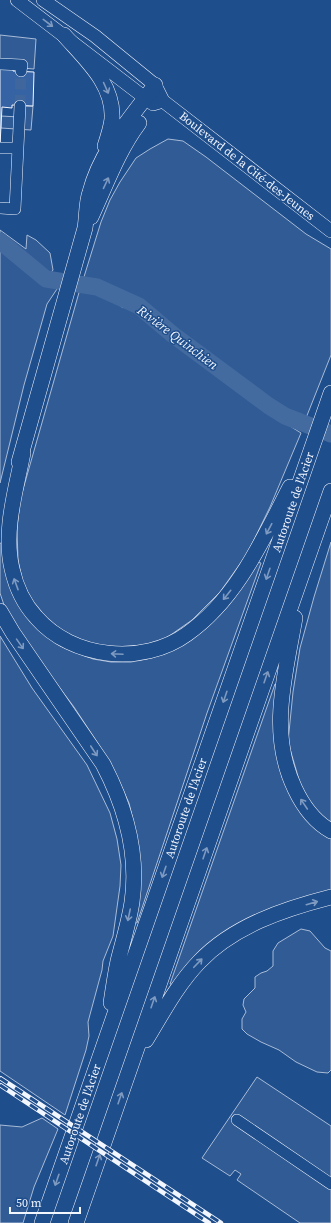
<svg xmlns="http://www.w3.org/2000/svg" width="331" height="1223" font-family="'Source Serif 4',serif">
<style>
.built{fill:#305b95;stroke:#a8bbd7}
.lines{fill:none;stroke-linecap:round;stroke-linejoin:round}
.river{stroke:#446ba0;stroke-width:17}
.building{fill:#3563a3;stroke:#f2f6ff}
.minor-tunnel{stroke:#3f679d;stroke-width:11;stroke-dasharray:11 5.5;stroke-linecap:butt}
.minor-casing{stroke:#f2f6ff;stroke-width:12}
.major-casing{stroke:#f2f6ff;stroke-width:14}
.highway-casing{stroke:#f2f6ff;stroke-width:16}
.minor{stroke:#1f4e8c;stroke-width:11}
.major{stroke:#1f4e8c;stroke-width:13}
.highway{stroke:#1f4e8c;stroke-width:15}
.rail-casing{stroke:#f2f6ff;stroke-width:4.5}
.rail{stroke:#1f4e8c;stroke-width:3;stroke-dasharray:9;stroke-linecap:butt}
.oneway{stroke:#7e9ac0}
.labels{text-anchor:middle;stroke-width:3;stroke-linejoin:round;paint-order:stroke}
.street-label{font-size:12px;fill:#f2f6ff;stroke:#1f4e8c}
.water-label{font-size:13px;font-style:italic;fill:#f2f6ff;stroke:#1f4e8c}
</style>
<rect width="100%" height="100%" fill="#1f4e8c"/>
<path class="built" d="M 0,35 L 36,39 L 34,69 L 22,68 L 0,60 Z
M 20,106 L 33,106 L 31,130 L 1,128 L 1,116 L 19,117 Z
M 168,139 L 183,141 L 206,157 L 306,234 L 331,249 L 331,355 L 306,418 L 291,414 L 264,395 L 250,401 L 301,433 L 270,507 L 247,554 L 220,592 L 192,620 L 162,641 L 127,648 L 96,645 L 70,636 L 42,615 L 32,600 L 23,583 L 18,560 L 17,529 L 20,500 L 80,289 L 99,291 L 111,298 L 123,308 L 123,295 L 116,291 L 83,280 L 101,222 L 110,200 L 120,182 L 136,158 L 150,149 Z
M 0,230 L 26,249 L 27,235 L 36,240 L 50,253 L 53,270 L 43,283 L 59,286 L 47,304 L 24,385 L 0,483 Z
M 331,542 L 331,824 L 328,822 L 310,803 L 300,783 L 288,742 L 293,692 L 300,648 L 314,597 Z
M 0,543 L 3,544 L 24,613 L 34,625 L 60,646 L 93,659 L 111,662 L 131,662 L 147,659 L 164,654 L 191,640 L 204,630 L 217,618 L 229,605 L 257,562 L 261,563 L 207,713 L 137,923 L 134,922 L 134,824 L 129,803 L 114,770 L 97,742 L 74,707 L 44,667 L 5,608 L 0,593 Z
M 0,636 L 32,688 L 87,765 L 110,813 L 117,839 L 121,865 L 120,886 L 113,936 L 103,961 L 102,970 L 88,1022 L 89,1036 L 86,1050 L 65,1115 L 0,1071 Z
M 275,684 L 278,686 L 277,755 L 282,777 L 290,795 L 331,838 L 331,891 L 281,905 L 174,985 L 170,984 Z
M 301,929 L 310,931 L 325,948 L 331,951 L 331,1070 L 328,1073 L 317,1072 L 296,1062 L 279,1050 L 261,1042 L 247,1034 L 242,1029 L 242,1019 L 246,1012 L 243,1005 L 244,999 L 255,988 L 255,977 L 261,973 L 267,971 L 273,966 L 273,951 L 278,943 Z
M 257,1077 L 331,1126 L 331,1223 L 300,1223 L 237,1180 L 241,1174 L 235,1170 L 230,1176 L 202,1158 Z
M 42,1118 L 58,1129 L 34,1187 L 23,1223 L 0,1223 L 0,1125 L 22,1127 Z"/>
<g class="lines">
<path class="river" d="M 0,241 L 46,279 L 97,287 L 139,306 L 172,334 L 269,406 L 285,416 L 331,434"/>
</g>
<path class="building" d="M 0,68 L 13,69 L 13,71 L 34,72 L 33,106 L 12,105 L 12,108 L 2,107 L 0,145 Z"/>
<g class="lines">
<path class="minor-tunnel" d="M 20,106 L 21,71"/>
<g class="minor-casing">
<path id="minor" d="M 0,64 L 22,65 L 21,71
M 0,148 L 18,148
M 0,208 L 15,209 L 20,106
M 237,1120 L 331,1184"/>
</g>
<g class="major-casing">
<path id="major" d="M 17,0 L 153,104 L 163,101
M 43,0 L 95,36 L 155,85 L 163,101 L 331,231"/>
</g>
<g class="highway-casing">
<path id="highway" d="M 64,35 C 86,60 114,84 112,119 C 111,128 108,137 105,146
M 91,217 C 106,185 118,151 139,123
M 23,453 C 16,490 3,531 12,569 C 16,587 24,604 36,617 C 72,659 143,666 187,634 C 237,599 263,539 290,487
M 19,462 L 85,228 C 87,216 86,203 90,192 C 101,150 130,119 155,85
M 0,611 L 13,633 L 103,764 C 125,806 139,853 132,902 C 129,922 123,941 118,961 C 115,975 113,989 111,1003
M 295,618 C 285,676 268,733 295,789 C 303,806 315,822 331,831
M 146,1040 C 162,1014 177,985 199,962 C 233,926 284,909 331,897
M 42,1223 L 331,393
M 76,1223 L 331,491"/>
</g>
<use href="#minor" class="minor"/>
<use href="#major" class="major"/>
<use href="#highway" class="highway"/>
<g class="rail-casing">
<path id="rail" d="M 0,1078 L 221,1223
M 0,1085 L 209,1223"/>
</g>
<use href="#rail" class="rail"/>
</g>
<defs><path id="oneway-shaft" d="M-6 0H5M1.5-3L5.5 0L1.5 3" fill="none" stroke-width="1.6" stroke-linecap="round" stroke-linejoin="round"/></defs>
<g class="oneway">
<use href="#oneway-shaft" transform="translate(48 23) rotate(37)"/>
<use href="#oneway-shaft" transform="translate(106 88) rotate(66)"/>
<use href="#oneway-shaft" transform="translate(106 183) rotate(-65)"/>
<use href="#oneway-shaft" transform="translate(269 529) rotate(118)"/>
<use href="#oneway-shaft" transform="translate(268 574) rotate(109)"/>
<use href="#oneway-shaft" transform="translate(16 584) rotate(-110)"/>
<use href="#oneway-shaft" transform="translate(227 595) rotate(129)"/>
<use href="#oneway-shaft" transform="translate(20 644) rotate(55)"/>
<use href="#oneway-shaft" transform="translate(117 654) rotate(-177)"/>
<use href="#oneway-shaft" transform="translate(266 677) rotate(-71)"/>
<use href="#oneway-shaft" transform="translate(225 697) rotate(109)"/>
<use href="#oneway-shaft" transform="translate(94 751) rotate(57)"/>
<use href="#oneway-shaft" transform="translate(304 804) rotate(-124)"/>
<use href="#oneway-shaft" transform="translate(205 853) rotate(-71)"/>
<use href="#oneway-shaft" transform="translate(164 872) rotate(109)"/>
<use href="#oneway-shaft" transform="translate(312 903) rotate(-16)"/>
<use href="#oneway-shaft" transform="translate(129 915) rotate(102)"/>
<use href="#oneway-shaft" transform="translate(198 963) rotate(-46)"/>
<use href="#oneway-shaft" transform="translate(153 1002) rotate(-71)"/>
<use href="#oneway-shaft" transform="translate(120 1098) rotate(-71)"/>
<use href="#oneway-shaft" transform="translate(98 1160) rotate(-71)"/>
<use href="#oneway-shaft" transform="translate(57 1180) rotate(109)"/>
</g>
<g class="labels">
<g class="street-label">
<text transform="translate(247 166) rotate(38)" y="4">Boulevard de la Cité-des-Jeunes</text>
<text transform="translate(293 502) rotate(-71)" y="4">Autoroute de l'Acier</text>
<text transform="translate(186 808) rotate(-71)" y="4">Autoroute de l'Acier</text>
<text transform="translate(80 1114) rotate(-71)" y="4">Autoroute de l'Acier</text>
</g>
<g class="water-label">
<text transform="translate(178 337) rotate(37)" y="5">Rivière Quinchien</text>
</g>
</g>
<path d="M10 1207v6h70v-6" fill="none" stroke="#f2f6ff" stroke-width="2"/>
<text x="16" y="1207" font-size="12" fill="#f2f6ff" stroke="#1f4e8c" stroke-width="3" paint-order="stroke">50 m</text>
</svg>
